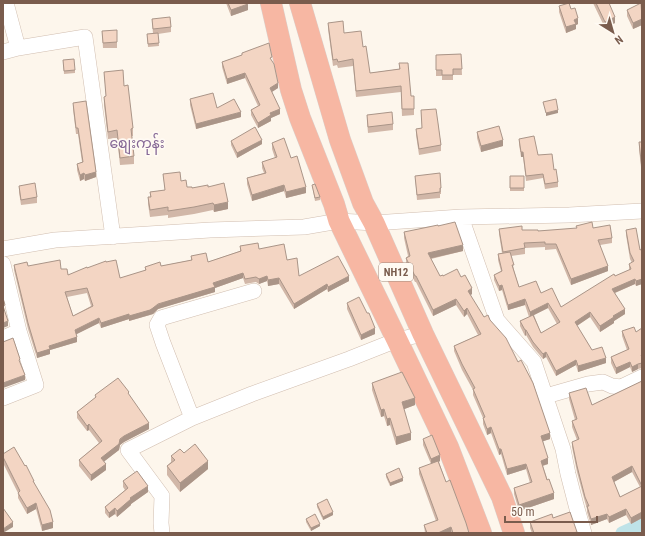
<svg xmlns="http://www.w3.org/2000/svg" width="645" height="536" font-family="'Roboto Condensed','Noto Sans Myanmar',sans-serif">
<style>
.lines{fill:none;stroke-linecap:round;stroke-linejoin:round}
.canal{stroke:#bfe3e8;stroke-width:13}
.minor-casing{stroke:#d1beb0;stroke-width:16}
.highway-casing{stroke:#dad1cd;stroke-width:22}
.minor{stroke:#fff;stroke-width:15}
.highway{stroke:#f7b7a3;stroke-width:21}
.wall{fill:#d1b7a8;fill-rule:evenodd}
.shaded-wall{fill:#aa9588}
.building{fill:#f3d5c3;stroke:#aa9588;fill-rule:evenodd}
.labels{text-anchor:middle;stroke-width:3.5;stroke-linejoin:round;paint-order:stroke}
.shield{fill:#fffaf3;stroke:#a28b7f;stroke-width:1}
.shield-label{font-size:11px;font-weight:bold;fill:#7a5c4d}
.quarter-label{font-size:14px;fill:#846695;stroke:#fffaf3}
</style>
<rect width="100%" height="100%" fill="#fdf6ec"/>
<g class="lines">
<path class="canal" d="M 622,533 L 642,524"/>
<g class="minor-casing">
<path id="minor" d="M 6,3 L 18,48 L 85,37 L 113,237
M 3,52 L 18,48
M 461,217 L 497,320 L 534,362 L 563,449 L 568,474 L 576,505 L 584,533
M 3,249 L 55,240 L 210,230 L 304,227 L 339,221 L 374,223 L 461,217 L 569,215 L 642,211
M 3,264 L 19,331 L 36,385 L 3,398
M 3,338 L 19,331
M 546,396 L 588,384 L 603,382 L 612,386 L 621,387 L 642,377
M 192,418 L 163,343 L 157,325 L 161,318 L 254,291
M 162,533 L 161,523 L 162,496 L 128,450 L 192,418 L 252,394 L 349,359 L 397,340 L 423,334"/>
</g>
<g class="highway-casing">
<path id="highway" d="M 271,3 L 291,90 L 300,118 L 334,204 L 339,221 L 397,340 L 448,447 L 481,533
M 300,3 L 340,140 L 363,203 L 374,223 L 423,334 L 502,497 L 514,533"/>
</g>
<use href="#minor" class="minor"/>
<use href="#highway" class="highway"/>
</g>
<path class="wall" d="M 226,3 L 247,3 L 248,10 L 231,16 Z
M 593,3 L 609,3 L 615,23 L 605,28 Z
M 642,5 L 642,25 L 633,29 L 627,16 L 627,10 Z
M 559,6 L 571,9 L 578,24 L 576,25 L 576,29 L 566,33 L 559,12 Z
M 152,19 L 171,27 L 171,32 L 158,34 L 159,46 L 148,47 L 147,34 L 153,34 Z
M 328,23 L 344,33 L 363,47 L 370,73 L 399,69 L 399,63 L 411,96 L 414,109 L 414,115 L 402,116 L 401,92 L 356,97 L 353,66 L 338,68 L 337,65 L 333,66 L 328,29 Z
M 102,31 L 117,42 L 117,48 L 103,48 Z
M 242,53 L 272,61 L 278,88 L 272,92 L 280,114 L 271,118 L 271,121 L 258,128 L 251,115 L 251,110 L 258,106 L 245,78 L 227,84 L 222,67 L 222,62 L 242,55 Z
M 461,54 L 462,75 L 453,75 L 453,80 L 442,80 L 442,76 L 436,76 L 436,55 Z
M 63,60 L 75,70 L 75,73 L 64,74 Z
M 104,72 L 124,86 L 133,128 L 133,136 L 132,136 L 134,156 L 134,164 L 120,165 L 117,138 L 108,139 L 104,105 L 104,97 L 106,96 Z
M 190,99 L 217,108 L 241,117 L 196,129 L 190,105 Z
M 73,103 L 96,177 L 85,181 L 84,179 L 80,181 L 77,170 L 77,164 L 82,162 L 78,134 L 76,134 L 73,109 Z
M 421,110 L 438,123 L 441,145 L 441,151 L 419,155 L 416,135 L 416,129 L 422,128 Z
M 367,115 L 393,124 L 393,130 L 368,133 L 367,121 Z
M 477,132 L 503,146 L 481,152 L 477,138 Z
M 519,139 L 538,155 L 554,170 L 558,182 L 558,187 L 545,189 L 543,178 L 526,181 L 523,157 L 521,157 L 519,144 Z
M 231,141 L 262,144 L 237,158 L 231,145 Z
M 639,142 L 642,142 L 642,176 L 639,149 Z
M 272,143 L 291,158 L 306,193 L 286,198 L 284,191 L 252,201 L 247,184 L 247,178 L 264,173 L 262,168 L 262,162 L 275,158 L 272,149 Z
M 163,174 L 181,181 L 187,187 L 192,188 L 208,187 L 228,209 L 214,212 L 213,210 L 194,214 L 168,218 L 168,215 L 150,217 L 148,204 L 148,197 L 150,197 L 150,192 L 165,190 Z
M 415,176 L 441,188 L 441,194 L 440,194 L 440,198 L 417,200 Z
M 510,176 L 524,176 L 524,191 L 510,191 Z
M 312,185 L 320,197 L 320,200 L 315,201 Z
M 19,186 L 37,197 L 37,203 L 21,205 L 19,192 Z
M 438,226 L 463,251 L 431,259 L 440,276 L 443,276 L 461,277 L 472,294 L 470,295 L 550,439 L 543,441 L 548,464 L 543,466 L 554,499 L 519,511 L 514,494 L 514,488 L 530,483 L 526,469 L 507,475 L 501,454 L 499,455 L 491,433 L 487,435 L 483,424 L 483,418 L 473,395 L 473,390 L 462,370 L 454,351 L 454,346 L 478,335 L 467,314 L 464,317 L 456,305 L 433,316 L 416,282 L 415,282 L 406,264 L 406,258 L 408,256 L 404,238 L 404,232 Z
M 593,228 L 612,238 L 612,243 L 600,245 L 608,271 L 571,285 L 556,249 L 545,250 L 545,247 L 525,248 L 525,254 L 511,256 L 514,270 L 519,287 L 541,293 L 561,307 L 615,276 L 629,270 L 629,264 L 632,263 L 630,259 L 626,235 L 626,230 L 640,250 L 642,249 L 642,284 L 636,286 L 635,284 L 615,293 L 625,314 L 614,321 L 614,323 L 600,332 L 590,317 L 577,326 L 592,350 L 606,363 L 578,372 L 576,365 L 556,376 L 546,357 L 543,359 L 533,347 L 526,335 L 525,336 L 520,326 L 520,321 L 529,317 L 525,305 L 508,310 L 502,290 L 499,291 L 494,280 L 494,275 L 501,271 L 498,260 L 498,254 L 502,253 L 499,234 L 499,229 L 538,231 ZM 548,308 L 557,324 L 541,333 L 534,315 Z
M 240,246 L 259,249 L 287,260 L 299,276 L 349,281 L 328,292 L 327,289 L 294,309 L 279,284 L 268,286 L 267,281 L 259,284 L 256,282 L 245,284 L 243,278 L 215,288 L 215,292 L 158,309 L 153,314 L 150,315 L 129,321 L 129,319 L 101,328 L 99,323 L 76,334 L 77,342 L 50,350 L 50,354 L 37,358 L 28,329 L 14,270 L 14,265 L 61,269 L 68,275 L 87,268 L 120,278 L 145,271 L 145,267 L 161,266 L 191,260 L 191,256 L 208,262 L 240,251 ZM 87,293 L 91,306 L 73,316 L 67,297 Z
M 347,303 L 375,334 L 361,340 L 347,309 Z
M 642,328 L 642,368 L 638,369 L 632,372 L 630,367 L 616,374 L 611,363 L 611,357 L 627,350 L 622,336 L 622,331 L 636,332 Z
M 642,381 L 642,518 L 631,524 L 626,515 L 609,523 L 607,519 L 591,525 L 587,512 L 587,509 L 585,502 L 577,472 L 572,447 L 572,442 L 577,440 L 572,427 L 572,421 L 575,420 L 569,399 L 569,393 L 592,405 ZM 632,472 L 640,487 L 620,497 L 614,482 Z
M 372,383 L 415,405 L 404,409 L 411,440 L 396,445 L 390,425 L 387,426 L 384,416 L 381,417 L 372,390 Z
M 95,395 L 129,395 L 149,429 L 124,442 L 120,445 L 119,450 L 104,461 L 106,470 L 91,481 L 79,466 L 79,460 L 99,443 L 89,430 L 87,431 L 77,418 L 77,412 L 95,398 Z
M 423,439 L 440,461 L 439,462 L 446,482 L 466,525 L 469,533 L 425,533 L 424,525 L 436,521 L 419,474 L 419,468 L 431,464 L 423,445 Z
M 3,454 L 34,482 L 53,528 L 42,531 L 36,509 L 27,514 L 18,498 L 18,493 L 3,463 Z
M 171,456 L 208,469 L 180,492 L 167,475 L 167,466 L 171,462 Z
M 386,474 L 403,481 L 390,486 L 386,477 Z
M 123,481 L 148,492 L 131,504 L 131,505 L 117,517 L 115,514 L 109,518 L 105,513 L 105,507 L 125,490 L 123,487 Z
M 317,504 L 333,515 L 323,520 L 317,507 Z
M 553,518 L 577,533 L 532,533 L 530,528 L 530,522 Z
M 306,519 L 320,526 L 311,531 L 306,522 Z"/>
<path class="shaded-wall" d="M 248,4 L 248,10 L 231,16 L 231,10 Z
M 615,17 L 615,23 L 605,28 L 605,22 Z
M 578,18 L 578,24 L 576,25 L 576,29 L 566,33 L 566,27 L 574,20 Z
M 642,19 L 642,25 L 633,29 L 633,23 Z
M 245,73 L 245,78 L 227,84 L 227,79 Z
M 278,83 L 278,88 L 270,93 L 270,88 Z
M 280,109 L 280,114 L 271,118 L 271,121 L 258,128 L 258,123 L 270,113 Z
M 558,110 L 558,113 L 546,116 L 546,113 Z
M 241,112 L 241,117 L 196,129 L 196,124 Z
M 262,140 L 262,144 L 237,158 L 237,153 Z
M 503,140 L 503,146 L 481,152 L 481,146 Z
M 521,152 L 523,152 L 523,157 L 521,157 Z
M 96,172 L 96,177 L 85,181 L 85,175 Z
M 84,173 L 84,179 L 80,181 L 80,175 Z
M 284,185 L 284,191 L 252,201 L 252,195 Z
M 306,187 L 306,193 L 286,198 L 286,192 Z
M 228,202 L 228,209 L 214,212 L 214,205 Z
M 463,245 L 463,251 L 428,259 L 428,253 Z
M 608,266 L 608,271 L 571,285 L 571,279 Z
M 243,273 L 243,278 L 215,288 L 215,292 L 158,309 L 153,314 L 129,321 L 129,316 L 213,283 Z
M 267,276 L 267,281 L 259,284 L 259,279 Z
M 349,276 L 349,281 L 328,292 L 328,287 Z
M 279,278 L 279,284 L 268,286 L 268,280 Z
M 635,279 L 635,284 L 612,294 L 612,289 Z
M 642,279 L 642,284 L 636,286 L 636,281 Z
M 327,284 L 327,289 L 294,309 L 294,304 Z
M 502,285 L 502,290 L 499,291 L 499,286 Z
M 472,288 L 472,294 L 468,297 L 468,291 Z
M 456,299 L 456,305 L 433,316 L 433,310 Z
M 525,299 L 525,305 L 508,310 L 508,305 Z
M 548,303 L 548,308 L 530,317 L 530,312 Z
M 467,308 L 467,314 L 464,317 L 464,311 Z
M 625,309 L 625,314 L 614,321 L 614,323 L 600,332 L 600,326 L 613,316 Z
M 590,312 L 590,317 L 575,327 L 575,322 Z
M 129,314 L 129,319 L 101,328 L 101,323 Z
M 99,318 L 99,323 L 75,335 L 75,330 Z
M 8,321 L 8,326 L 3,328 L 3,323 Z
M 375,328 L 375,334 L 361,340 L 361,335 Z
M 525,330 L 526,330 L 526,335 L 525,336 Z
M 77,337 L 77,342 L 50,350 L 50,354 L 37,358 L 37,353 L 49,346 Z
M 546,352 L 546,357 L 543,359 L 543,354 Z
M 606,358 L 606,363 L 578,372 L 578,366 Z
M 576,360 L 576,365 L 556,376 L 556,371 Z
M 630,362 L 630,367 L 616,374 L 616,368 Z
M 638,364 L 638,369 L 632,372 L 632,367 Z
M 25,375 L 25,380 L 3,388 L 3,383 Z
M 415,398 L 415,405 L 402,410 L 402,402 Z
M 384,409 L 384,416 L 381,417 L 381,410 Z
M 390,418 L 390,425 L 387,426 L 387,419 Z
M 149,423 L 149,429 L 124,442 L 120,445 L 119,450 L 101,464 L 101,458 L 124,436 Z
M 89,424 L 89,430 L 87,431 L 87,426 Z
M 491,427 L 491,433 L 487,435 L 487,429 Z
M 411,433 L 411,440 L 396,445 L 396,437 Z
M 550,433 L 550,439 L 541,442 L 541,436 Z
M 499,449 L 501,449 L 501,454 L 499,455 Z
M 440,455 L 440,461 L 431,465 L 431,459 Z
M 548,458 L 548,464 L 541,466 L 541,461 Z
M 208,461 L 208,469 L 180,492 L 180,483 Z
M 106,464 L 106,470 L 91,481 L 91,475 Z
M 526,464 L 526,469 L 507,475 L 507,469 Z
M 632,466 L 632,472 L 612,483 L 612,477 Z
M 403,478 L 403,481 L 390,486 L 390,483 Z
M 148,486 L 148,492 L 131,504 L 131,505 L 117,517 L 117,511 L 130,498 Z
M 554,493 L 554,499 L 519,511 L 519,505 Z
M 36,503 L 36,509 L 27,514 L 27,508 Z
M 115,508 L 115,514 L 109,518 L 109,513 Z
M 626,509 L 626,515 L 609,523 L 609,517 Z
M 333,512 L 333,515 L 323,520 L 323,517 Z
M 642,512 L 642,518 L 631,524 L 631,518 Z
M 607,514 L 607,519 L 591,525 L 591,519 Z
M 13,522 L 13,527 L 3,533 L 3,529 Z
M 53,522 L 53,528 L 42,531 L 42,525 Z
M 320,524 L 320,526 L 311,531 L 311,528 Z
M 451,527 L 451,533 L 438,533 Z"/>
<path class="building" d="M 228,3 L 247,3 L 248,4 L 231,10 Z
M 569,3 L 571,9 L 575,8 L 578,18 L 574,20 L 576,24 L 566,27 L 559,6 Z
M 596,3 L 609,3 L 615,17 L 605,22 Z
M 641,3 L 642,19 L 633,23 L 627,10 Z
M 170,17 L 171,27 L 153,29 L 152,19 Z
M 343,21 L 344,33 L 361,31 L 363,47 L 366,46 L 370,73 L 400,69 L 399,63 L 408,63 L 411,96 L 414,96 L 414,109 L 402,109 L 401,86 L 356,91 L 353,59 L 338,62 L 337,59 L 333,60 L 328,23 Z
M 117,30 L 117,42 L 103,43 L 102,31 Z
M 158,33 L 159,43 L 148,44 L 147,34 Z
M 269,43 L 272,57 L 270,58 L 274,64 L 278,83 L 270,88 L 280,109 L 270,113 L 271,115 L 258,123 L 251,110 L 260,105 L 245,73 L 227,79 L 222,62 L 242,55 L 242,53 Z
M 461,54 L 462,69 L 453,69 L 453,75 L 442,75 L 442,70 L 436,70 L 436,55 Z
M 74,59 L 75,70 L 64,71 L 63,60 Z
M 123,70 L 124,86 L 128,85 L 133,128 L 131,129 L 134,156 L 120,158 L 117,130 L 108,132 L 104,97 L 106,96 L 104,72 Z
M 213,93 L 217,108 L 234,99 L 241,112 L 196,124 L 190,99 Z
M 556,99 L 558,110 L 546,113 L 543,102 Z
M 86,101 L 96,172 L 85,175 L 84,173 L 80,175 L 77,164 L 83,162 L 78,128 L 76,128 L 73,103 Z
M 436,109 L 438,123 L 441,145 L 419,149 L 416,129 L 422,128 L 421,110 Z
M 392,112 L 393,124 L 368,127 L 367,115 Z
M 499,126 L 503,140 L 481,146 L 477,132 Z
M 255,127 L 262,140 L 237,153 L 231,141 Z
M 534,136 L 538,155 L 552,154 L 554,170 L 556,169 L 558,182 L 545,184 L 543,174 L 526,176 L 523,152 L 521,152 L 519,139 Z
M 284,138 L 291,158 L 297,156 L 306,187 L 286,192 L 284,185 L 252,195 L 247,178 L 266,173 L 262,162 L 277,157 L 272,143 Z
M 639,142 L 642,142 L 642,169 Z
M 180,172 L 181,181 L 186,180 L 187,187 L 192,187 L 192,188 L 208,185 L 208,187 L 224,183 L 228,202 L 214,205 L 213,203 L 194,207 L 168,211 L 168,207 L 150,210 L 148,197 L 151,197 L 150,192 L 165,190 L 163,174 Z
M 440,173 L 441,188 L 440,188 L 440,192 L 417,195 L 415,176 Z
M 510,176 L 524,176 L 524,188 L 510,188 Z
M 35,183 L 37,197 L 21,200 L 19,186 Z
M 315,184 L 320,197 L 315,198 L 312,185 Z
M 455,222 L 463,245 L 428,253 L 440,276 L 443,275 L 443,276 L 457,269 L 461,277 L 465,275 L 472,288 L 468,291 L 484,317 L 488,315 L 490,320 L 506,338 L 518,362 L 521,360 L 533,383 L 550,433 L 541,436 L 548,458 L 541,461 L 547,480 L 549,479 L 554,493 L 519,505 L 514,488 L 532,482 L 526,464 L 507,469 L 501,449 L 499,449 L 491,427 L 487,429 L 483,418 L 485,417 L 473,389 L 475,388 L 462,364 L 454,346 L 481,334 L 467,308 L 464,311 L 456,299 L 433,310 L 416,276 L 415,276 L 406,258 L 410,256 L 404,232 L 438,225 L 438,226 Z
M 592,222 L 593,228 L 610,225 L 612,238 L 598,240 L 608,266 L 571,279 L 556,244 L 545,244 L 545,242 L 524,243 L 525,248 L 503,252 L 499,229 L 522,226 L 522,230 L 538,230 L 538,231 L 577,228 L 576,226 Z
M 636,228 L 640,250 L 642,249 L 642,279 L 636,281 L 635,279 L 612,289 L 625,309 L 613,316 L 614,317 L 600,326 L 590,312 L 575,322 L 592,350 L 602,347 L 606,358 L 578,366 L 576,360 L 556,371 L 546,352 L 543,354 L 533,342 L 526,330 L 525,330 L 520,321 L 533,315 L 541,333 L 560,322 L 548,303 L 530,312 L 525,299 L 508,305 L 502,285 L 499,286 L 494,275 L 502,271 L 498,254 L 510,252 L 514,265 L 512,265 L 519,287 L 536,281 L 541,293 L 552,288 L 561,307 L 614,274 L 615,276 L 631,269 L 629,264 L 634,261 L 630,253 L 626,230 Z
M 258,243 L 259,249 L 284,244 L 287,260 L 297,258 L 299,276 L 338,256 L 349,276 L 328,287 L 327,284 L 294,304 L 279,278 L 268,280 L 267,276 L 259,279 L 256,277 L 245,279 L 243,273 L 213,283 L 215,287 L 158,304 L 153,308 L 150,310 L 129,316 L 129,314 L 101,323 L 99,318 L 75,330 L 77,337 L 49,346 L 50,349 L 37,353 L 28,323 L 14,265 L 27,262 L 28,266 L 60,260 L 61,269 L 67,269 L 68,275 L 87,267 L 87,268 L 106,261 L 106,262 L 116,260 L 120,278 L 146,270 L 145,267 L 160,262 L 161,266 L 192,260 L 191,256 L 206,253 L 208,262 L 241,251 L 240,246 ZM 87,288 L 93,306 L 73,316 L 65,292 Z
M 359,297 L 367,313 L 369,313 L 375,328 L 361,335 L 347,303 Z
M 3,298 L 5,305 L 3,306 L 8,321 L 3,323 Z
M 634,327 L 636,332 L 642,328 L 642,354 L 641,355 L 642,357 L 642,363 L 638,364 L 632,367 L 630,362 L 616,368 L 611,357 L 629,349 L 622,331 Z
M 13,338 L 20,359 L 19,360 L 25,375 L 3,383 L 3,342 Z
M 402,372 L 415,398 L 402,402 L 411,433 L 396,437 L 390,418 L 387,419 L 384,409 L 381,410 L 372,383 Z
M 118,378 L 129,392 L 128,393 L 149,423 L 124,436 L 120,439 L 119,444 L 101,458 L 106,464 L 91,475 L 79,460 L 102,441 L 89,424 L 87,426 L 77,412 L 96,397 L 95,395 Z
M 642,381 L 642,512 L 631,518 L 626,509 L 609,517 L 607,514 L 591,519 L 587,506 L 589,506 L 585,497 L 577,466 L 572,442 L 579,439 L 572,421 L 577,419 L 569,393 L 586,388 L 592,405 ZM 632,466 L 642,486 L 620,497 L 612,477 Z
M 432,435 L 440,455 L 431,459 L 423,439 Z
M 195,444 L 208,461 L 180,483 L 167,466 L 175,460 L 171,456 L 180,449 L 184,453 Z
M 14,447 L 25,466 L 26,465 L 34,481 L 33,481 L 50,510 L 53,522 L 42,525 L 36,503 L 27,508 L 18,493 L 20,491 L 3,457 L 3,454 Z
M 438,461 L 446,482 L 450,480 L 466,523 L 469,533 L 453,533 L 451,527 L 438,533 L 427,533 L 424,525 L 438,520 L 419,468 Z
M 399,468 L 403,478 L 390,483 L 386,474 Z
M 137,471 L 148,486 L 130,498 L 131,499 L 117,511 L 115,508 L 109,513 L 105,507 L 128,488 L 123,481 Z
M 327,499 L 333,512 L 323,517 L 317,504 Z
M 3,508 L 13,522 L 3,529 Z
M 570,512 L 577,532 L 573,533 L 534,533 L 530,522 L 552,514 L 553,518 Z
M 315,514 L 320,524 L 311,528 L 306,519 Z"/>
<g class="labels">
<rect class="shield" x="379" y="263" width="34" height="18" rx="3"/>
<g class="shield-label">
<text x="396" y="276">NH12</text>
</g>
<g class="quarter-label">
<text x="137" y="148">စျေးကုန်း</text>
</g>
</g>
<rect width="645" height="536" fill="none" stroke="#7a5c4d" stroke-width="8"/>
<g transform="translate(613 32) rotate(143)" stroke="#fffaf3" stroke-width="3" paint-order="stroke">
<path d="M0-3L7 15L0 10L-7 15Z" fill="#7a5c4d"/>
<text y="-6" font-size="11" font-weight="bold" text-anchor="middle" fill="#7a5c4d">N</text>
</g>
<path d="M505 516v6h92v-6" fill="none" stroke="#7a5c4d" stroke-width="2"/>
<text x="511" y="516" font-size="12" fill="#7a5c4d" stroke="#fffaf3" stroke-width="3" paint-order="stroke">50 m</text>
</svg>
